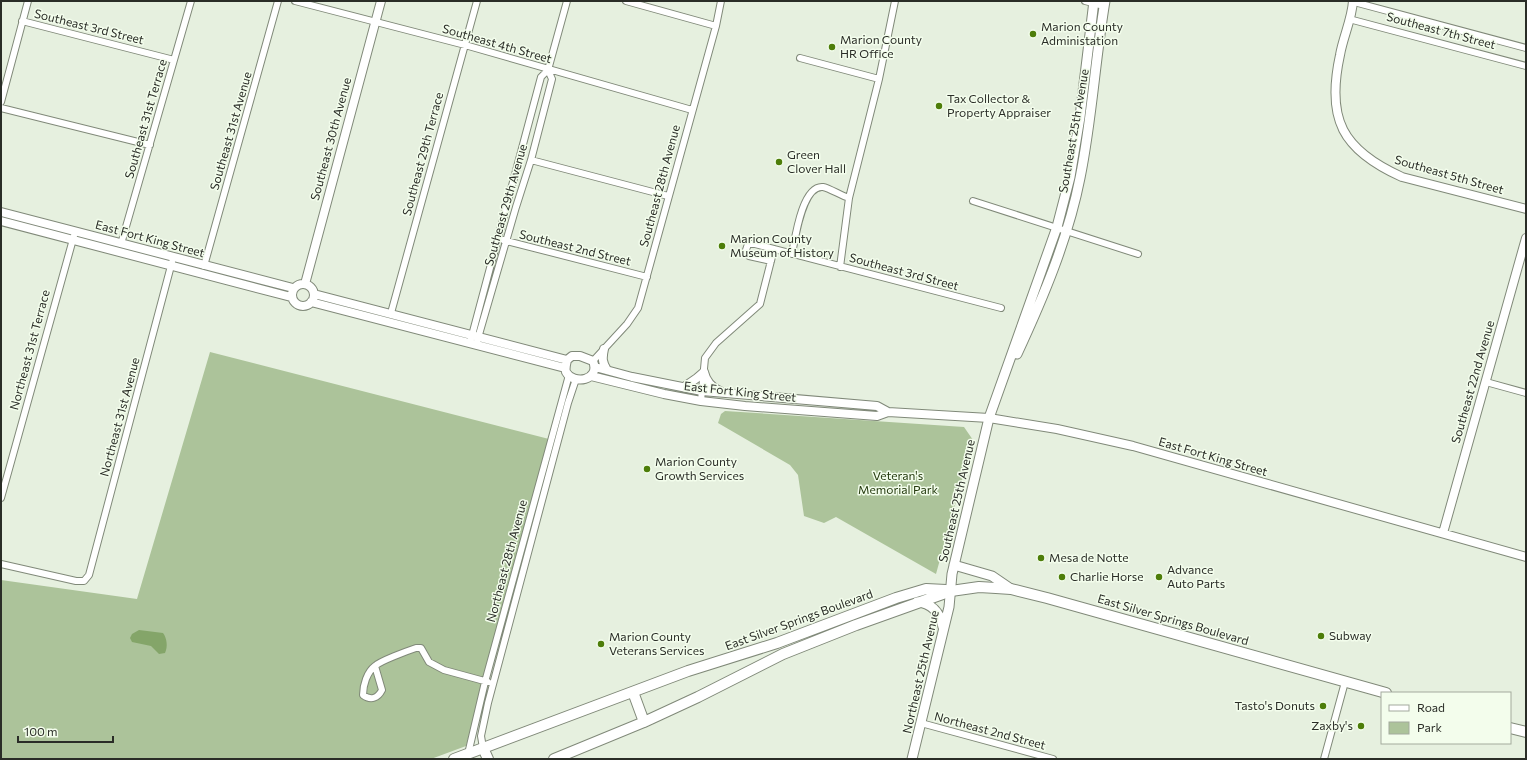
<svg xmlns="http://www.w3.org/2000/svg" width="1527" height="760" font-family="Commissioner,sans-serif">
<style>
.green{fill:#acc39a}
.water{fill:#84a569}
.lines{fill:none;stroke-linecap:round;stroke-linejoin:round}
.minor-casing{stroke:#808979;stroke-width:8}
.tertiary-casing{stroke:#808979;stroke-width:10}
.secondary-casing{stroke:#808979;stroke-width:11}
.primary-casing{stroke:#808979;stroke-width:12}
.minor{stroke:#fff;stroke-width:6}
.tertiary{stroke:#fff;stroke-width:8}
.secondary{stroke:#fff;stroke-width:9}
.primary{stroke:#fff;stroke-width:10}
.poi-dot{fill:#4d7d09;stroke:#f3fdec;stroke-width:1.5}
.labels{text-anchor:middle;stroke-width:3;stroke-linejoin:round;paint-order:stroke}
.street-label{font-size:12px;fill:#2a2d27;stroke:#f3fdec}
.poi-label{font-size:12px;fill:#2a2d27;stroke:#f3fdec;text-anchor:start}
.park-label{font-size:12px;fill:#243a0e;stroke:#f3fdec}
</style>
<rect width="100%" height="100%" fill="#e6f0df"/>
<path class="green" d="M 210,352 L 549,439 L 466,746 L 431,759 L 1,759 L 1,580 L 137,599 Z
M 725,411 L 964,427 L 973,440 L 936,574 L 836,517 L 824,523 L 804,516 L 798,475 L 790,465 L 718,423 L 721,414 Z"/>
<path class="water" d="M 139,630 L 163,633 C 167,638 168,647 165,653 L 159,654 L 151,646 L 132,642 L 130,638 L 132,634 Z"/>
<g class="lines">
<g class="minor-casing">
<path id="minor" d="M 295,1 L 465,45 L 692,110
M 626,1 L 716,26
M 1085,1 L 1104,6
M 1354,2 L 1526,48
M 1349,19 L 1526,66
M 22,21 L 174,60
M 800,58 L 879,79
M 1,102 L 28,1
M 1,108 L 150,145
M 531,160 L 668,196
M 973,201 L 1138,254
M 503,240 L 647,277
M 121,244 L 191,1
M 792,254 C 795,239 802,185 823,187 C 829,188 842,196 849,198
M 771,261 L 749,256 L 746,250 L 748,244 L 755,244 L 1001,308
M 204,266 L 278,1
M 840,267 L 849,198 L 879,79 L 895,1
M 391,313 L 477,1
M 471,339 L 541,77 L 548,70 L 567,1
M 476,345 L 516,207 L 531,160 L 552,79 L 548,70
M 593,361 L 627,324 L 638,308 L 716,26 L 721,1
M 1486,382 L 1526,393
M 701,401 L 705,358 L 716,343 L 760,304 L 774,249
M 1,498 L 75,232
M 1,564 L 76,581 L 84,581 L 89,575 L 172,262
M 375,666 L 382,690 C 378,698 371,701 363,695 C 363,685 367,672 375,666 C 380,661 407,651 416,648 L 421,648 L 429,662 L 444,670 L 488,682
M 921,723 L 1053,759
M 483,748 L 481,736 L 488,703 L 568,403 L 576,379
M 468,754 L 485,682 L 569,375
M 1324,759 L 1345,682"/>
</g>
<g class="tertiary-casing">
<path id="tertiary" d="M 1353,1 C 1352,19 1343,37 1340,55 C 1326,119 1342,150 1402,177 L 1526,209
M 1,212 L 293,288
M 1,221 L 291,297
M292 295a11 11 0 1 1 22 0a11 11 0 1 1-22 0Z
M 305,284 L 381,1
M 314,294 L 567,360
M 311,302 L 565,368
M 604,349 C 602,358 602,362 607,370
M 572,356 L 580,356 L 593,361 C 601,381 573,385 566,372 C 565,369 566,364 567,360 Z
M 595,367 L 632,377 L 702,391 L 877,406 L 888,412
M 704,372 C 706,381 711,387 720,391
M 591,376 L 664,394 L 701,401 L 745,406 L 877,416 L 888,412 L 989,418 L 1057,429 L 1133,446 L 1526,557
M 684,387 L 697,378 L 704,372
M 1443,533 L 1526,238"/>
</g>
<g class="secondary-casing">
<path id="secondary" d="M 1017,354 C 1043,298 1068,239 1080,178 C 1092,119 1095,60 1105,1
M 954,565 L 992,576 L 1011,589
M 917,602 C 932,603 940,613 943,627
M 912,759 L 949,607 L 952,574 L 989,418 L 1057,227 L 1070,177 L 1080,117 L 1094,1"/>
</g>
<g class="primary-casing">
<path id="primary" d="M 633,692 L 644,722
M 1510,728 L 1526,732
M 483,748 L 488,759
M 454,759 L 688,671 L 777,643 L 896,598 L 926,589 L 946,590
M 554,759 L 644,722 L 698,697 L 783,654 L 856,625 L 951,591 L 979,587 L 996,588 L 1011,589 L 1047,598 L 1386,693"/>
</g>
<use href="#minor" class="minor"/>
<use href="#tertiary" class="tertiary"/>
<use href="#secondary" class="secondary"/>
<use href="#primary" class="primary"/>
</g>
<g class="poi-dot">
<circle cx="1033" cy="34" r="4"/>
<circle cx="832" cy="47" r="4"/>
<circle cx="939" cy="106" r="4"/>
<circle cx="779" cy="162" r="4"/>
<circle cx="722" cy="246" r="4"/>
<circle cx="647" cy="469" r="4"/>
<circle cx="1041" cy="558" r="4"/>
<circle cx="1062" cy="577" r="4"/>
<circle cx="1159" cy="577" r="4"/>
<circle cx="1321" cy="636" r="4"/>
<circle cx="601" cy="644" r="4"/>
<circle cx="1323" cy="706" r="4"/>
<circle cx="1361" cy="726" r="4"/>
</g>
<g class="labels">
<g class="street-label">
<text transform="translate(89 27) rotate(14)" y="4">Southeast 3rd Street</text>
<text transform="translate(1441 31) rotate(15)" y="4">Southeast 7th Street</text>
<text transform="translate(497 44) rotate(16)" y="4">Southeast 4th Street</text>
<text transform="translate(146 119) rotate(-74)" y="4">Southeast 31st Terrace</text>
<text transform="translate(231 131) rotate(-74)" y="4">Southeast 31st Avenue</text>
<text transform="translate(1074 131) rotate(-80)" y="4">Southeast 25th Avenue</text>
<text transform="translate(331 139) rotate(-75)" y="4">Southeast 30th Avenue</text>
<text transform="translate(423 154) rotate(-75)" y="4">Southeast 29th Terrace</text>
<text transform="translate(1449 175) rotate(16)" y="4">Southeast 5th Street</text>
<text transform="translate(660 186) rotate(-75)" y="4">Southeast 28th Avenue</text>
<text transform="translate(506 205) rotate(-74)" y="4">Southeast 29th Avenue</text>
<text transform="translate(150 239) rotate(15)" y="4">East Fort King Street</text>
<text transform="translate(575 248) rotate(14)" y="4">Southeast 2nd Street</text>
<text transform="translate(904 272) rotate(15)" y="4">Southeast 3rd Street</text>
<text transform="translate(30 350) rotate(-75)" y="4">Northeast 31st Terrace</text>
<text transform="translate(1473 382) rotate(-74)" y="4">Southeast 22nd Avenue</text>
<text transform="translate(740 392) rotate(6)" y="4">East Fort King Street</text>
<text transform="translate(120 417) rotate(-75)" y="4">Northeast 31st Avenue</text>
<text transform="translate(1213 457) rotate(16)" y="4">East Fort King Street</text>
<text transform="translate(957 501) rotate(-77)" y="4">Southeast 25th Avenue</text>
<text transform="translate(507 561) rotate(-75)" y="4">Northeast 28th Avenue</text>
<text transform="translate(799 620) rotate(-20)" y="4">East Silver Springs Boulevard</text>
<text transform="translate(1173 620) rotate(16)" y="4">East Silver Springs Boulevard</text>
<text transform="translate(921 672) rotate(-77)" y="4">Northeast 25th Avenue</text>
<text transform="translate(990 731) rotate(15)" y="4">Northeast 2nd Street</text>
</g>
<g class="poi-label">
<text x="1041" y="31">Marion County<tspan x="1041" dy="14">Administation</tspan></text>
<text x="840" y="44">Marion County<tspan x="840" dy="14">HR Office</tspan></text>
<text x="947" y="103">Tax Collector &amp;<tspan x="947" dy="14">Property Appraiser</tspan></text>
<text x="787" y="159">Green<tspan x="787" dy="14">Clover Hall</tspan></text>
<text x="730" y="243">Marion County<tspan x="730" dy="14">Museum of History</tspan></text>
<text x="655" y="466">Marion County<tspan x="655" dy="14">Growth Services</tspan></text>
<text x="1049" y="562">Mesa de Notte</text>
<text x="1167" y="574">Advance<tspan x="1167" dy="14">Auto Parts</tspan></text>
<text x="1070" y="581">Charlie Horse</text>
<text x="1329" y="640">Subway</text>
<text x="609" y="641">Marion County<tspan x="609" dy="14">Veterans Services</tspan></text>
<text x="1315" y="710" text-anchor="end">Tasto's Donuts</text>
<text x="1353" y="730" text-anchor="end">Zaxby's</text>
</g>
<g class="park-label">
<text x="898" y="480">Veteran's<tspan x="898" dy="14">Memorial Park</tspan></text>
</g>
</g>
<rect width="1527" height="760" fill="none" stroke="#2a2d27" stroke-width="4"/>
<rect x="1381" y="692" width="130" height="52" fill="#f3fdec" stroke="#a3aa9d"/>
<rect x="1389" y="705" width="20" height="6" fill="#ffffff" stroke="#a3aa9d"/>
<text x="1417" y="712" font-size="12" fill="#2a2d27">Road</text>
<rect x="1389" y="722" width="20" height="12" fill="#acc39a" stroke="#a3aa9d"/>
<text x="1417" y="732" font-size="12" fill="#2a2d27">Park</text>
<path d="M18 736v6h95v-6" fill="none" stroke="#2a2d27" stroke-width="2"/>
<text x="24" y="736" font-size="12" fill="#2a2d27" stroke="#f3fdec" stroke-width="3" paint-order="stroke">100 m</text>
</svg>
